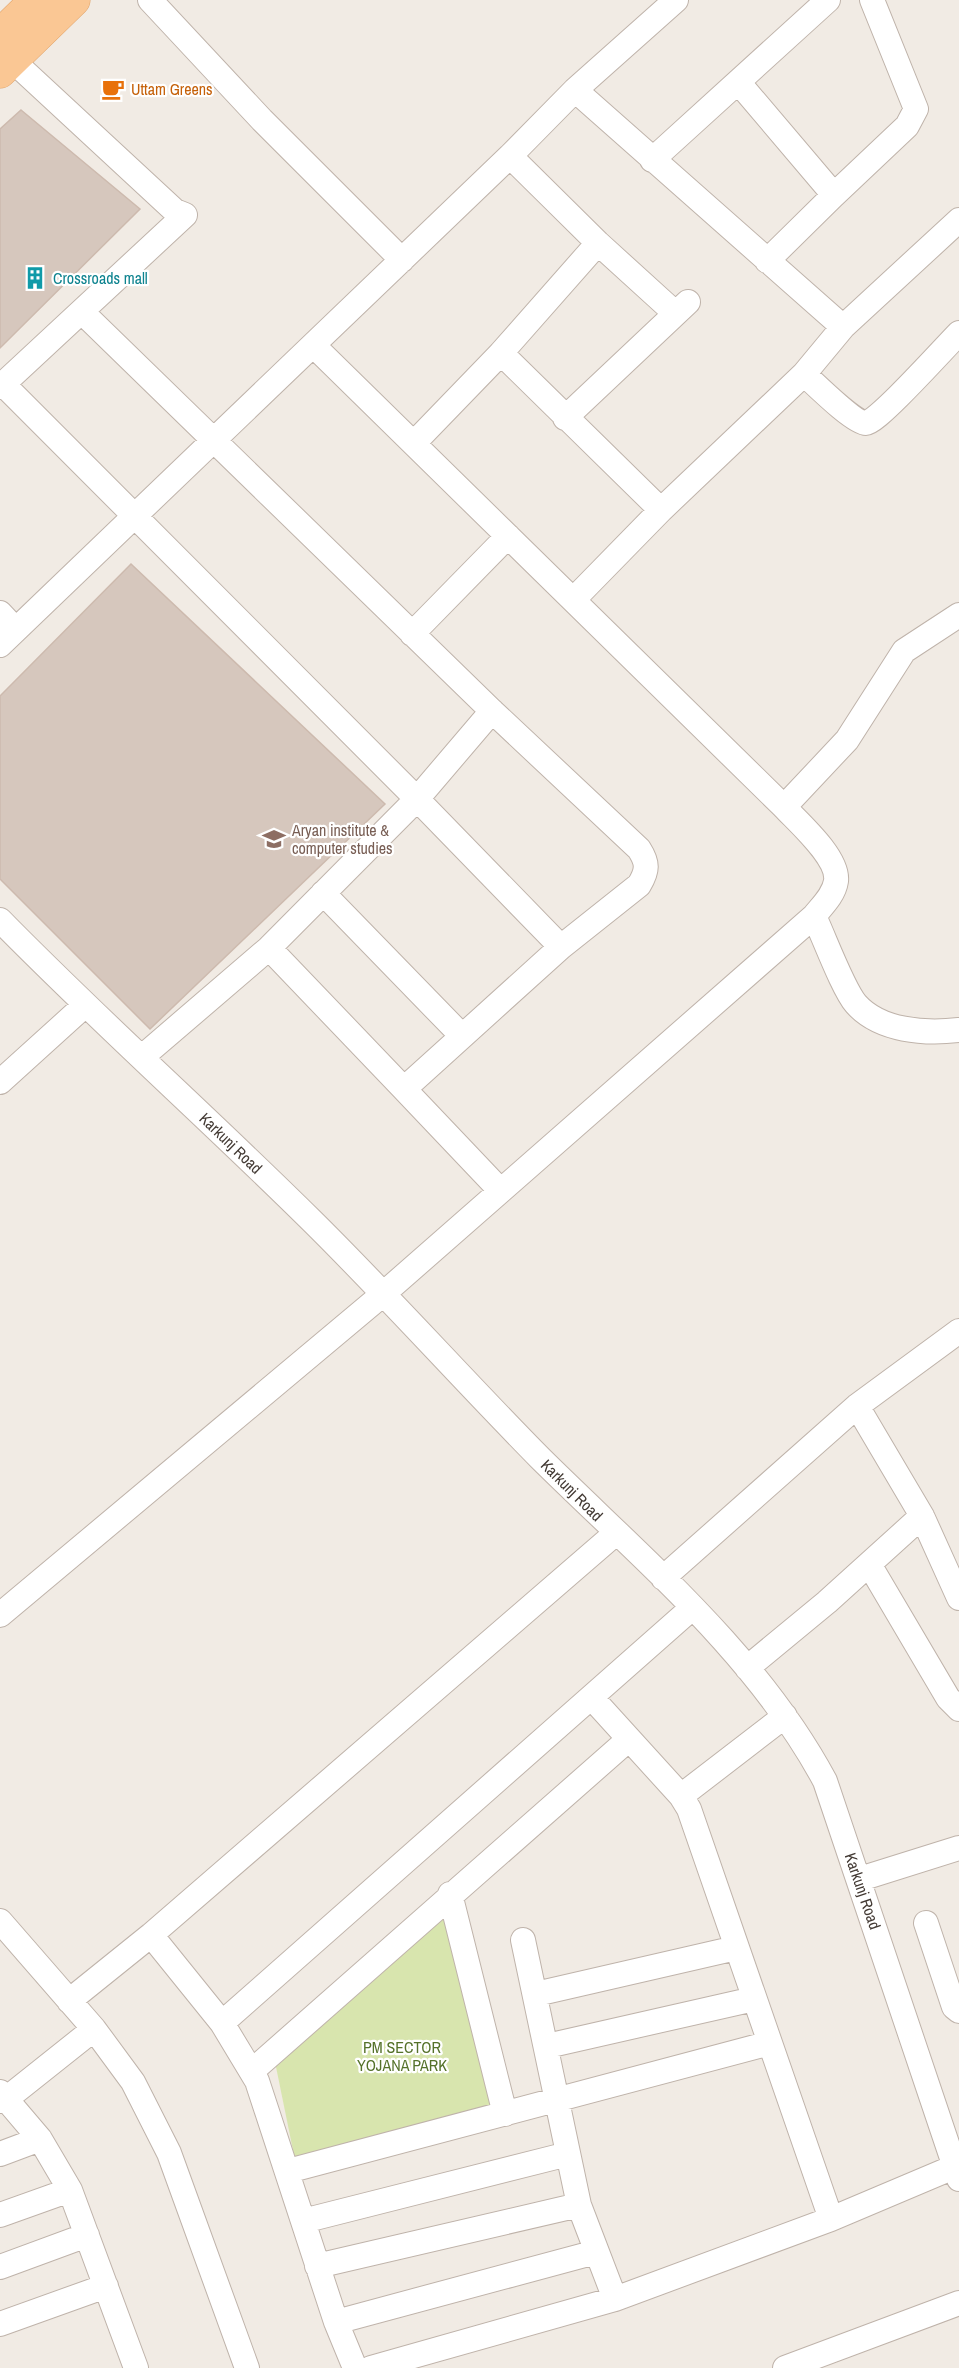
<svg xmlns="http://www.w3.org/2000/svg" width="959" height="2368" font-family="'Archivo Narrow',sans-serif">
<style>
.green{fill:#d8e5ae}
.building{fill:#d6c7bd;stroke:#cdbaae;stroke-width:1.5}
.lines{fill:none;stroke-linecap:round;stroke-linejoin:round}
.minor-casing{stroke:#bfb3aa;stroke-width:26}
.major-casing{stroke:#dfa065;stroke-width:33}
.minor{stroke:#fff;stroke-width:24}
.major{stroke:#fac794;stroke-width:32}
.labels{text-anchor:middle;stroke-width:4.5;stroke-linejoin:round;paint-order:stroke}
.food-label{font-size:16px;fill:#c56008;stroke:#fff;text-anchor:start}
.culture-label{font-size:16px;fill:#0d838f;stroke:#fff;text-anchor:start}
.education-label{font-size:16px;fill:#785e54;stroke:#fff;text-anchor:start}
.street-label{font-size:16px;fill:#433a34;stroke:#fff}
.park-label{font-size:16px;fill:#55722a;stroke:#fff}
</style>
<rect width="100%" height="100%" fill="#f1ebe4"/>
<path class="green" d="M 446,1915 L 505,2113 L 295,2160 L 275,2062 Z"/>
<path class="building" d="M 21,110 L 140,209 L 0,348 L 0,129 Z
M 131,564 L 385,804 L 150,1029 L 0,879 L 0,696 Z"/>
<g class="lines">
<g class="minor-casing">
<path id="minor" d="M 150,0 L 262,120 L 402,260
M 739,83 L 834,195 L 907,126 L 916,109 L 872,0
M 575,90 L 843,327
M 510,156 L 598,243 L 675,313
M 652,160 L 828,0
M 767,261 L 834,195
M 82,312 L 492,711 L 639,849 C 648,863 648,870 639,885 L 561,947 L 404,1089 L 269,948
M 501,353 L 661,510
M 804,374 C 814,383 854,423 866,423 C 877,423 946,346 959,333
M 3,384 L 417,799 L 269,948 L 142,1057
M 0,387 L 185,215 L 175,211 L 12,60
M 565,418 L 688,302
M 415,442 L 501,353 L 598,243
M 574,599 L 661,510 L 804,374 L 843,327 L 959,220
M 0,613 L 15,629
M 412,634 L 508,536
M 0,645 L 510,156 L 575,90 L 676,0
M 492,711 L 417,799 L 561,947
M 784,807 L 847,740 L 904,651 L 959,615
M 323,893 L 462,1036
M 814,916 C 824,937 843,989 856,1004 C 880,1031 925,1034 959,1030
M 0,920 C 101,1023 209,1119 311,1220 C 389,1297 463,1380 540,1458 C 641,1558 757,1654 825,1781 L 959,2179
M 0,1082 L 84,1006
M 404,1089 L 499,1189
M 857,1406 L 922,1516 L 959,1598
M 869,1564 L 948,1698 L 959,1709
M 663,1578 L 857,1406 L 959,1331
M 0,1615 L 382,1295 L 814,916 C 822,906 834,895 836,881 C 839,858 799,823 784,807 L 313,345
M 747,1668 L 827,1602 L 922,1516
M 592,1698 L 681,1796 L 689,1809 L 831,2219
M 681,1796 L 785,1716
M 860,1879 L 959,1848
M 450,1894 L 505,2114
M 0,1921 L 94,2029 L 133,2082 L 169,2153 L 247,2368
M 926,1923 L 954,2007 L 959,2011
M 151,1935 L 222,2023 L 257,2081 L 336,2322 L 355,2368
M 523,1940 L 579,2205 L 615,2299
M 536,1994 L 736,1948
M 69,2001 L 151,1935 L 616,1533
M 222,2023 L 692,1608
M 547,2046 L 754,1999
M 252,2071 L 629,1739
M 0,2092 L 40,2139 L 70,2190 L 136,2368
M 0,2101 L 6,2099 L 94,2029
M 0,2154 L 40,2139
M 288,2171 L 770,2043
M 0,2215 L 70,2190
M 303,2221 L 568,2154
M 317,2266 L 579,2205
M 0,2267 L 87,2235
M 336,2322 L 596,2252
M 0,2324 L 106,2286
M 371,2368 L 615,2299 L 831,2219 L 954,2167
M 785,2368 L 959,2303"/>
</g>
<g class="major-casing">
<path id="major" d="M 0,35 L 36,0
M 0,72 L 74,0"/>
</g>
<use href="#minor" class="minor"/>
<use href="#major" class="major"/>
</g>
<defs>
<g id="cafe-bare" transform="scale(1.8)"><path d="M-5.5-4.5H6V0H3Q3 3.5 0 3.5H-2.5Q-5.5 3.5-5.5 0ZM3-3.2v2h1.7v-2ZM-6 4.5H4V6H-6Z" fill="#e8710a" stroke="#fff" stroke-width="2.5" paint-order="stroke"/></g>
<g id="building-bare" transform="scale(1.8)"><path d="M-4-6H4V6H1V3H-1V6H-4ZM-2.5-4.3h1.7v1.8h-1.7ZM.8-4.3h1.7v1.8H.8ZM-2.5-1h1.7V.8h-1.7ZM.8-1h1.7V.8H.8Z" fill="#0f9aa8" stroke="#fff" stroke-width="2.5" paint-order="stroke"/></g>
<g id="university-bare" transform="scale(1.8)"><path d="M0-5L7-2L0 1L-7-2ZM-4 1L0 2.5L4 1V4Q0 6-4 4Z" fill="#8d6e63" stroke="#fff" stroke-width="2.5" paint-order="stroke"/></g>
</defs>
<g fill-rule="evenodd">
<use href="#cafe-bare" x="113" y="89"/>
<use href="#building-bare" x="35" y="278"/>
<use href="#university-bare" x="274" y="839"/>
</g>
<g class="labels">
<g class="food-label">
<text x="131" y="95">Uttam Greens</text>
</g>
<g class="culture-label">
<text x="53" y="284">Crossroads mall</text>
</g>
<g class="education-label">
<text x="292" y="836">Aryan institute &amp;<tspan x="292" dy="18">computer studies</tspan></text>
</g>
<g class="street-label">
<text transform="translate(231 1143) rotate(44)" y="6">Karkunj Road</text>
<text transform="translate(572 1490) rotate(45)" y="6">Karkunj Road</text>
<text transform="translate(863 1891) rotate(71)" y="6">Karkunj Road</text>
</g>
<g class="park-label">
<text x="402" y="2053">PM SECTOR<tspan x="402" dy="18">YOJANA PARK</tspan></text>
</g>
</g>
</svg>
